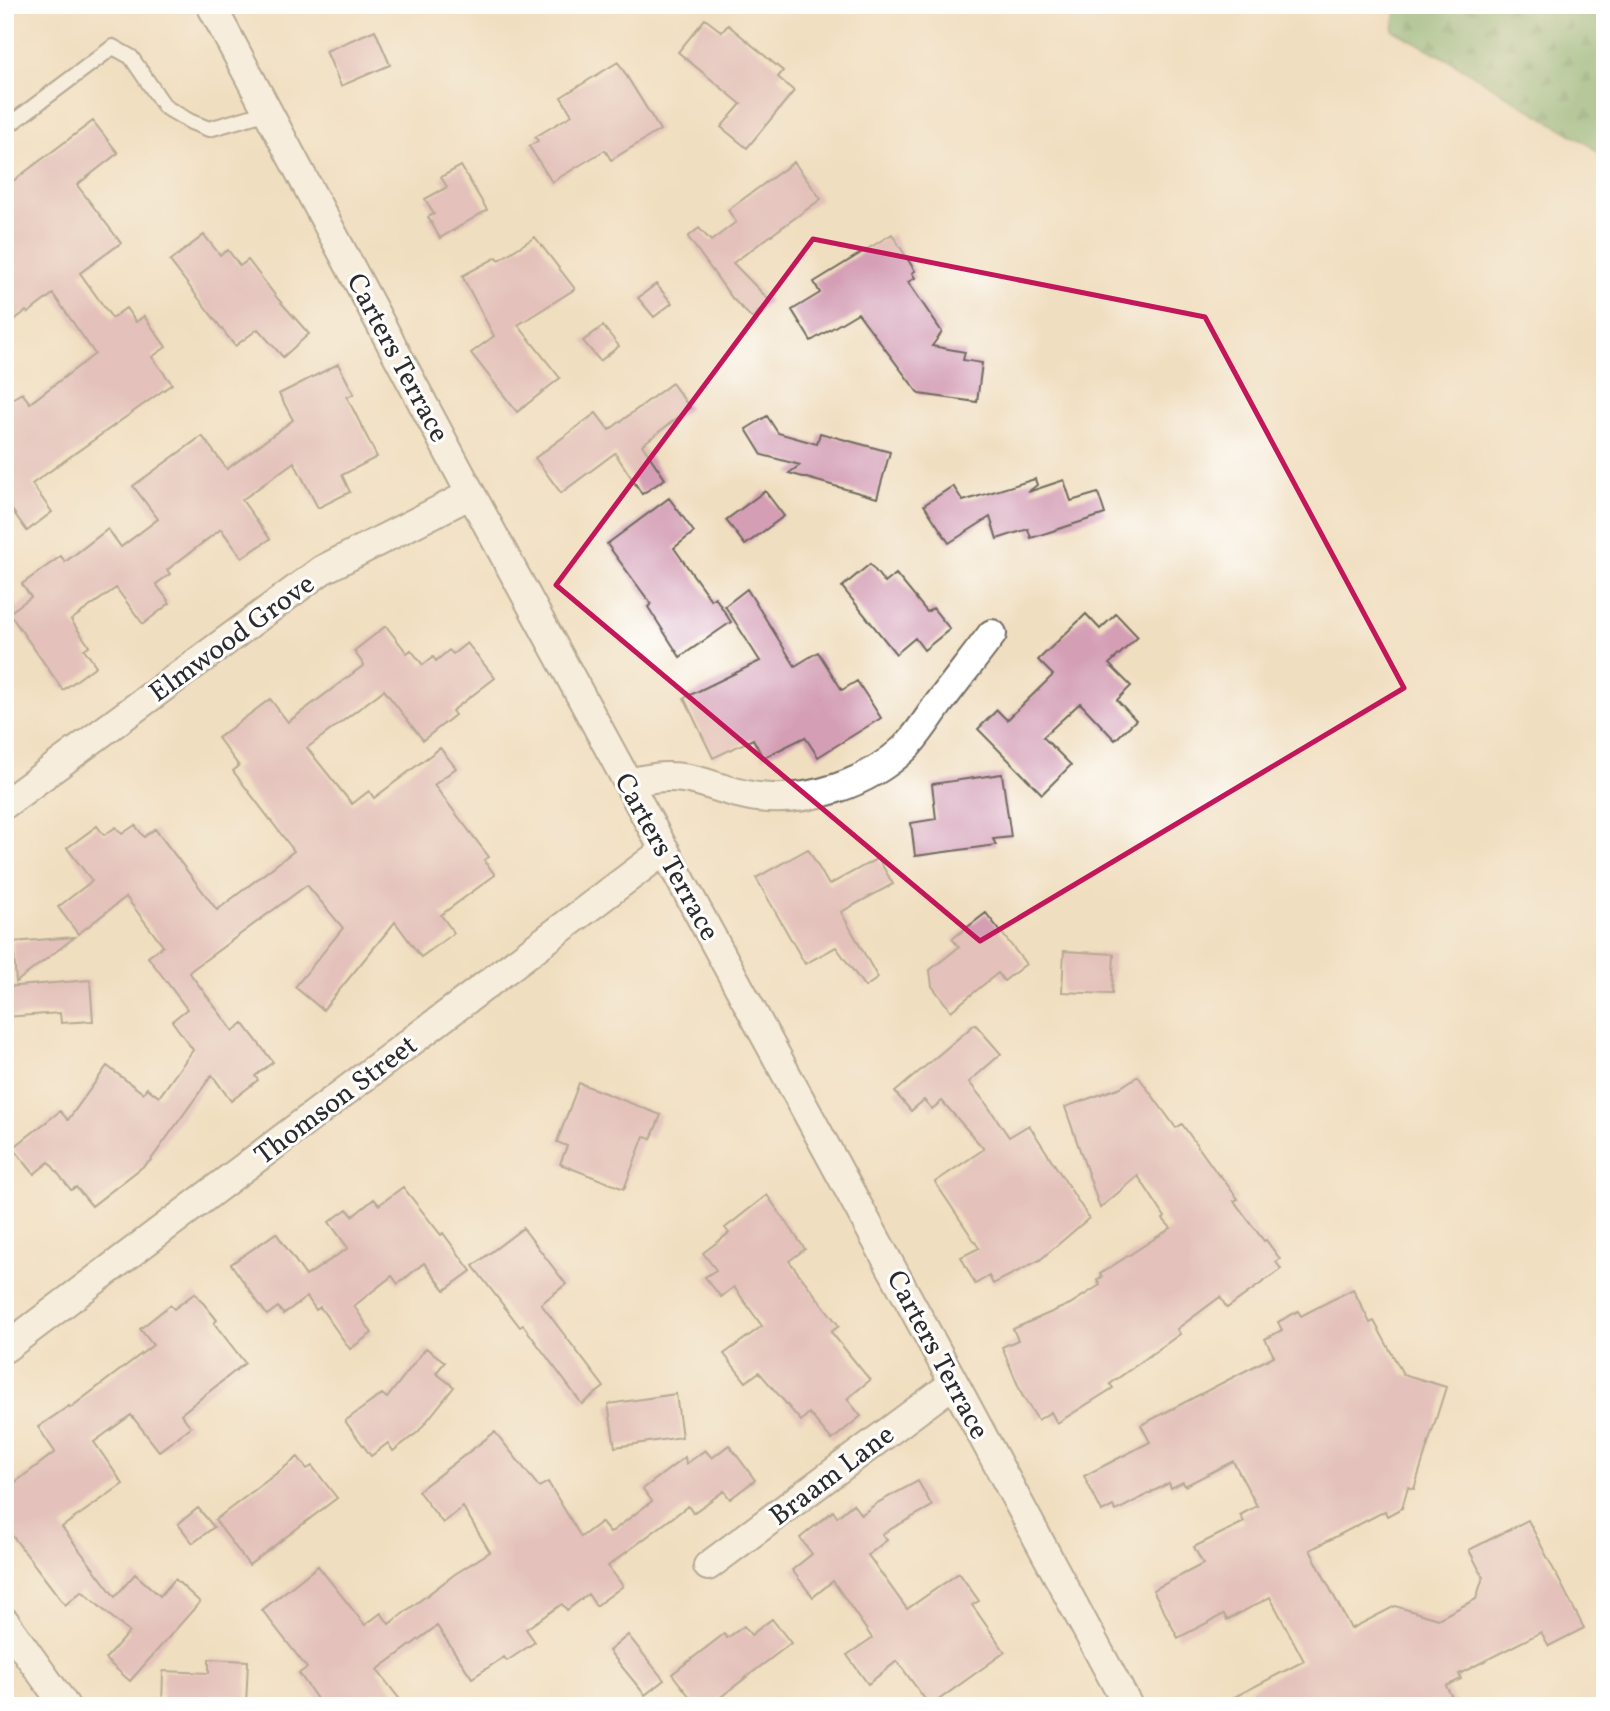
<svg xmlns="http://www.w3.org/2000/svg" width="1610" height="1711" font-family="Vollkorn,serif">
<style>
.forest{fill:url(#forest-firs);stroke:#4e6c4c;stroke-width:2}
.building{fill:#d49fb5}
.lines{fill:none;stroke-linecap:round;stroke-linejoin:round}
.lane-casing{stroke:#706a5f;stroke-width:18}
.street-casing{stroke:#706a5f;stroke-width:32}
.lane{stroke:#fff;stroke-width:14}
.street{stroke:#fff;stroke-width:28}
.marked{fill:none;stroke:#c2185b;stroke-width:5;stroke-linejoin:round}
.labels{text-anchor:middle;stroke-width:6;stroke-linejoin:round;paint-order:stroke}
.street-label{font-size:28px;fill:#2b2b2b;stroke:#fff}
</style>
<defs>
<pattern id="forest-firs" width="22" height="20" patternUnits="userSpaceOnUse" patternTransform="scale(1.75)"><rect width="22" height="20" fill="#70ae6e"/><path d="M5 1l3.5 6h-7zM16 11l3.5 6h-7z" fill="#5c8e5b"/></pattern>
</defs>
<rect width="100%" height="100%" fill="#fff"/>
<filter id="ink" filterUnits="userSpaceOnUse"><feTurbulence type="fractalNoise" baseFrequency=".0143" numOctaves="2"/><feDisplacementMap in="SourceGraphic" scale="14" xChannelSelector="R" yChannelSelector="G"/><feConvolveMatrix kernelMatrix="1 2 1 2 8 2 1 2 1" color-interpolation-filters="sRGB"/></filter>
<filter id="wash" filterUnits="userSpaceOnUse"><feTurbulence type="fractalNoise" baseFrequency=".00686" numOctaves="4" result="noise"/><feDisplacementMap in="SourceGraphic" scale="28" xChannelSelector="R" yChannelSelector="G"/><feGaussianBlur stdDeviation="1.57" result="paint"/><feColorMatrix in="noise" values="0 0 0 0 0 0 0 0 0 0 0 0 0 0 0 0 0 1.4 0 .05"/><feComposite in="paint" operator="in"/></filter>
<g filter="url(#wash)">
<rect width="100%" height="100%" fill="#f0dec0"/>
<path class="forest" d="M 1397,5 L 1605,5 L 1605,158 L 1589,145 L 1447,59 L 1393,30 Z"/>
<g id="blocks">
<path class="building" d="M 705,19 L 722,32 L 728,25 L 783,71 L 778,77 L 794,91 L 747,148 L 721,127 L 741,104 L 678,52 Z
M 375,30 L 390,65 L 341,86 L 326,51 Z
M 618,62 L 660,130 L 611,160 L 605,150 L 552,182 L 529,146 L 538,141 L 535,137 L 572,115 L 561,97 Z
M 93,121 L 118,153 L 77,185 L 121,243 L 80,273 L 112,318 L 126,308 L 136,322 L 144,316 L 166,347 L 152,357 L 172,384 L 32,484 L 52,512 L 27,531 L 7,503 L 5,504 L 5,403 L 22,393 L 30,403 L 95,354 L 53,294 L 28,313 L 26,311 L 5,327 L 5,187 Z
M 794,162 L 821,199 L 733,263 L 770,301 L 752,318 L 732,298 L 688,237 L 699,228 L 711,241 L 736,222 L 728,210 Z
M 461,166 L 487,210 L 440,238 L 428,217 L 434,214 L 425,199 L 447,187 L 441,177 Z
M 892,234 L 915,271 L 912,273 L 915,278 L 908,282 L 942,332 L 932,346 L 965,352 L 963,360 L 982,363 L 977,402 L 919,394 L 858,313 L 811,341 L 792,310 L 820,293 L 814,282 Z
M 204,235 L 220,255 L 228,250 L 240,266 L 248,260 L 278,299 L 309,334 L 283,357 L 258,329 L 235,346 L 170,261 Z
M 535,237 L 575,289 L 518,325 L 560,378 L 517,412 L 471,353 L 494,336 L 462,276 L 497,257 L 499,260 Z
M 656,284 L 672,303 L 654,317 L 638,298 Z
M 603,326 L 619,346 L 600,361 L 583,341 Z
M 338,364 L 354,394 L 347,397 L 377,457 L 342,475 L 350,492 L 318,508 L 294,462 L 242,500 L 270,539 L 242,558 L 221,529 L 167,570 L 170,574 L 156,584 L 170,603 L 143,624 L 116,588 L 71,620 L 89,646 L 84,649 L 96,666 L 63,690 L 9,613 L 31,597 L 22,584 L 61,556 L 65,562 L 108,529 L 121,547 L 158,519 L 133,486 L 202,436 L 227,469 L 293,420 L 279,394 Z
M 672,383 L 690,408 L 642,445 L 665,479 L 642,494 L 615,453 L 561,493 L 535,458 L 596,413 L 609,430 Z
M 767,416 L 778,433 L 817,444 L 820,433 L 890,452 L 877,498 L 789,473 L 800,465 L 762,455 L 746,429 Z
M 1035,479 L 1037,485 L 1028,492 L 1064,480 L 1071,501 L 1098,493 L 1105,514 L 1031,538 L 1028,529 L 997,539 L 990,517 L 949,543 L 924,505 L 953,486 L 963,501 Z
M 765,491 L 784,516 L 745,545 L 726,520 Z
M 669,498 L 694,532 L 674,548 L 711,600 L 715,597 L 731,622 L 680,657 L 648,607 L 651,604 L 607,544 Z
M 870,564 L 885,583 L 896,574 L 927,612 L 933,608 L 950,629 L 924,650 L 915,638 L 896,654 L 842,587 Z
M 747,589 L 795,666 L 818,652 L 842,690 L 857,681 L 881,718 L 818,757 L 805,737 L 763,758 L 753,739 L 713,758 L 684,698 L 760,661 L 725,606 Z
M 1086,614 L 1100,629 L 1116,614 L 1138,637 L 1109,664 L 1131,686 L 1117,700 L 1136,720 L 1115,740 L 1080,703 L 1043,737 L 1071,765 L 1042,794 L 978,729 L 997,710 L 1007,720 L 1053,675 L 1038,660 Z
M 386,626 L 407,653 L 411,650 L 423,665 L 433,657 L 436,661 L 449,650 L 453,654 L 467,643 L 495,678 L 452,711 L 455,715 L 423,740 L 384,690 L 307,748 L 352,804 L 369,791 L 374,798 L 440,748 L 456,768 L 434,785 L 489,857 L 484,860 L 495,875 L 441,915 L 454,933 L 421,957 L 395,922 L 323,1010 L 295,987 L 343,928 L 307,885 L 189,972 L 233,1031 L 243,1023 L 273,1062 L 255,1076 L 258,1080 L 231,1101 L 212,1075 L 150,1161 L 92,1206 L 76,1187 L 71,1190 L 49,1162 L 34,1174 L 13,1148 L 60,1111 L 68,1120 L 107,1066 L 143,1093 L 147,1088 L 159,1097 L 193,1050 L 172,1021 L 187,1009 L 148,957 L 163,946 L 126,897 L 78,934 L 58,907 L 92,881 L 67,848 L 97,826 L 104,835 L 116,827 L 122,834 L 135,825 L 144,837 L 155,829 L 217,910 L 294,851 L 233,771 L 239,766 L 218,738 L 270,699 L 288,722 L 364,665 L 354,651 Z
M 1002,774 L 1011,837 L 993,839 L 996,845 L 915,856 L 911,823 L 936,819 L 932,784 Z
M 808,849 L 829,885 L 878,858 L 893,884 L 841,912 L 878,978 L 865,987 L 836,947 L 805,964 L 756,878 Z
M 986,913 L 1026,964 L 1004,981 L 998,973 L 951,1011 L 932,986 L 930,970 L 959,947 L 952,939 Z
M 75,937 L 16,982 L 13,942 Z
M 1064,951 L 1114,954 L 1112,994 L 1062,992 Z
M 90,980 L 93,1021 L 61,1023 L 60,1013 L 5,1017 L 5,987 Z
M 975,1024 L 1001,1054 L 969,1082 L 985,1102 L 1009,1137 L 1029,1125 L 1089,1218 L 1040,1260 L 993,1284 L 989,1276 L 975,1284 L 961,1257 L 979,1248 L 935,1182 L 984,1149 L 942,1101 L 932,1109 L 924,1100 L 911,1111 L 895,1092 Z
M 1138,1076 L 1176,1128 L 1182,1124 L 1219,1176 L 1220,1175 L 1238,1199 L 1234,1201 L 1264,1241 L 1266,1240 L 1280,1259 L 1276,1262 L 1281,1269 L 1227,1308 L 1220,1297 L 1177,1329 L 1180,1334 L 1110,1384 L 1113,1388 L 1057,1423 L 1051,1412 L 1038,1420 L 1022,1395 L 1002,1347 L 1018,1340 L 1013,1329 L 1070,1304 L 1100,1285 L 1097,1280 L 1102,1277 L 1100,1274 L 1171,1228 L 1163,1219 L 1165,1217 L 1138,1176 L 1100,1208 L 1065,1107 L 1121,1087 Z
M 579,1083 L 661,1115 L 651,1139 L 644,1136 L 624,1189 L 560,1164 L 567,1146 L 557,1142 Z
M 403,1187 L 441,1235 L 443,1233 L 471,1271 L 445,1290 L 424,1263 L 398,1284 L 392,1276 L 354,1306 L 372,1333 L 350,1349 L 320,1307 L 316,1310 L 307,1297 L 283,1314 L 278,1307 L 267,1315 L 231,1264 L 276,1233 L 306,1276 L 348,1248 L 329,1222 L 347,1209 L 353,1216 L 374,1199 L 379,1205 Z
M 767,1195 L 805,1249 L 789,1261 L 839,1326 L 831,1332 L 870,1380 L 847,1399 L 861,1416 L 832,1440 L 809,1413 L 801,1421 L 759,1372 L 746,1382 L 724,1354 L 762,1326 L 734,1287 L 721,1297 L 705,1277 L 716,1270 L 703,1253 L 729,1233 L 725,1228 Z
M 523,1228 L 566,1284 L 541,1304 L 604,1387 L 582,1404 L 523,1325 L 520,1327 L 473,1266 Z
M 1353,1289 L 1370,1323 L 1374,1321 L 1403,1374 L 1446,1387 L 1414,1489 L 1408,1487 L 1402,1508 L 1387,1516 L 1385,1511 L 1310,1550 L 1351,1629 L 1395,1606 L 1438,1619 L 1476,1599 L 1483,1577 L 1469,1550 L 1528,1520 L 1584,1628 L 1549,1646 L 1541,1632 L 1459,1674 L 1461,1679 L 1446,1686 L 1457,1706 L 1217,1706 L 1304,1661 L 1270,1597 L 1227,1620 L 1224,1614 L 1178,1638 L 1153,1590 L 1203,1564 L 1194,1547 L 1244,1522 L 1240,1515 L 1257,1506 L 1233,1461 L 1185,1486 L 1183,1482 L 1171,1488 L 1169,1483 L 1116,1511 L 1113,1506 L 1102,1512 L 1084,1476 L 1150,1442 L 1141,1425 L 1274,1356 L 1265,1339 L 1282,1330 L 1278,1322 L 1298,1311 L 1301,1316 Z
M 195,1293 L 217,1320 L 214,1323 L 245,1363 L 181,1414 L 191,1427 L 159,1451 L 131,1415 L 94,1442 L 123,1484 L 62,1527 L 115,1597 L 135,1574 L 160,1596 L 175,1579 L 200,1602 L 130,1681 L 105,1659 L 129,1632 L 82,1591 L 65,1605 L 5,1526 L 5,1490 L 55,1452 L 38,1427 L 69,1406 L 70,1408 L 153,1345 L 140,1329 L 170,1305 L 174,1309 Z
M 426,1348 L 445,1362 L 436,1373 L 454,1387 L 418,1432 L 393,1451 L 388,1443 L 371,1456 L 345,1421 L 382,1394 L 387,1398 Z
M 676,1394 L 682,1437 L 615,1447 L 608,1404 Z
M 495,1432 L 539,1487 L 548,1482 L 581,1537 L 601,1522 L 610,1533 L 652,1501 L 643,1489 L 685,1457 L 686,1464 L 705,1450 L 712,1458 L 729,1445 L 755,1480 L 730,1499 L 724,1491 L 693,1513 L 688,1506 L 608,1566 L 623,1586 L 596,1606 L 588,1594 L 567,1610 L 562,1604 L 526,1629 L 535,1642 L 507,1661 L 504,1657 L 472,1678 L 437,1626 L 377,1670 L 405,1706 L 322,1706 L 299,1673 L 307,1668 L 262,1610 L 318,1566 L 365,1625 L 381,1613 L 389,1624 L 455,1574 L 490,1552 L 463,1507 L 443,1523 L 418,1491 Z
M 298,1457 L 307,1469 L 312,1466 L 337,1498 L 249,1565 L 215,1520 Z
M 918,1481 L 932,1506 L 882,1534 L 887,1540 L 868,1555 L 907,1609 L 959,1573 L 979,1601 L 972,1605 L 1005,1652 L 930,1706 L 897,1661 L 868,1684 L 847,1655 L 872,1638 L 833,1581 L 813,1597 L 792,1570 L 812,1554 L 800,1538 L 833,1511 L 837,1517 L 853,1504 L 861,1515 L 877,1503 Z
M 198,1508 L 214,1527 L 193,1543 L 178,1524 Z
M 772,1619 L 791,1643 L 709,1706 L 697,1706 L 672,1674 L 724,1634 L 727,1638 L 744,1626 L 751,1635 Z
M 628,1635 L 664,1680 L 645,1695 L 609,1651 Z
M 209,1659 L 248,1661 L 246,1706 L 162,1706 L 163,1671 L 209,1673 Z"/>
</g>
</g>
<g filter="url(#ink)">
<use href="#blocks" fill-opacity="0" stroke="#706a5f" stroke-width="2"/>
<g class="lines">
<g class="lane-casing">
<path id="lane" d="M 5,128 L 113,47 L 131,57 L 165,107 L 191,122 L 209,129 L 268,112"/>
</g>
<g class="street-casing">
<path id="street" d="M 211,5 L 471,494 L 954,1383 L 1128,1706
M 628,783 C 642,780 656,776 670,777 C 700,777 728,794 758,797 C 809,803 867,784 905,748 C 917,736 927,720 937,706 C 955,682 974,658 992,634
M 5,804 L 322,570 L 471,494
M 5,1348 L 665,850
M 708,1566 L 954,1383
M 5,1622 L 65,1706"/>
</g>
<use href="#lane" class="lane"/>
<use href="#street" class="street"/>
</g>
</g>
<path d="M0 0H1610V1711H0ZM 813,239 L 1205,317 L 1404,688 L 980,941 L 556,585 Z" fill="#f0dec0" fill-opacity=".55" fill-rule="evenodd"/>
<path class="marked" d="M 813,239 L 1205,317 L 1404,688 L 980,941 L 556,585 Z"/>
<g class="labels">
<g class="street-label">
<text transform="translate(399 357) rotate(62)" y="10">Carters Terrace</text>
<text transform="translate(231 637) rotate(-36)" y="10">Elmwood Grove</text>
<text transform="translate(668 856) rotate(61)" y="10">Carters Terrace</text>
<text transform="translate(335 1099) rotate(-37)" y="10">Thomson Street</text>
<text transform="translate(939 1354) rotate(62)" y="10">Carters Terrace</text>
<text transform="translate(831 1474) rotate(-37)" y="10">Braam Lane</text>
</g>
</g>
<rect width="1610" height="1711" fill="none" stroke="#fff" stroke-width="28"/>
</svg>
